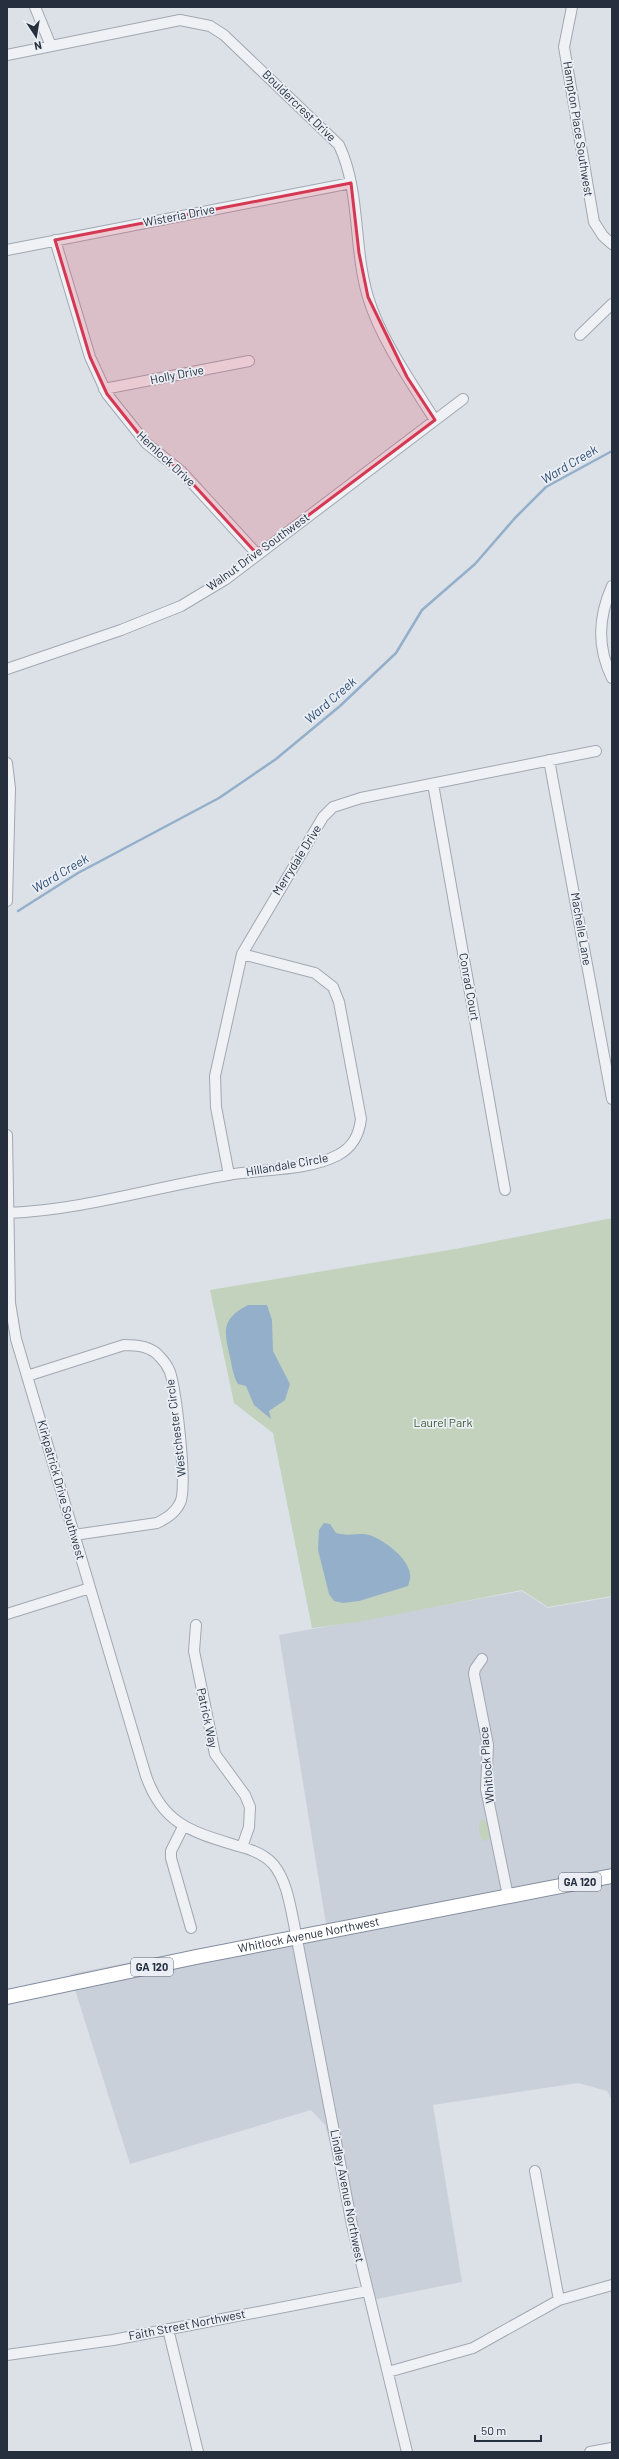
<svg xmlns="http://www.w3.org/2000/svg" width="619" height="2459" font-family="Barlow,sans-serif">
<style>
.built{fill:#cad0d9}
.green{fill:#c2d2bd}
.water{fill:#94afca}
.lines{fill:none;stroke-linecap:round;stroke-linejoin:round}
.stream{stroke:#94afca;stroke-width:2.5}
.minor-casing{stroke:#a1a8b1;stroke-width:12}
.highway-casing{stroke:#838e9f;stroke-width:16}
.minor{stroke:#eff1f5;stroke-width:10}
.highway{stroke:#fff;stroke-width:14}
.marked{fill:#d53852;fill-opacity:0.2;stroke:#d53852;stroke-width:3;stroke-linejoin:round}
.labels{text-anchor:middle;stroke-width:3.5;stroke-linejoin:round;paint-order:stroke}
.shield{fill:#ebeff5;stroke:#606975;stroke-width:1}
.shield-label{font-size:11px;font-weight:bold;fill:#252f3e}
.street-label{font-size:12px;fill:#252f3e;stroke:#ebeff5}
.park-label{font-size:12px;fill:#3a5b32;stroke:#ebeff5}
.water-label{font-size:13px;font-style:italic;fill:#2d4e74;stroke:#ebeff5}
</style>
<rect width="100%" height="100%" fill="#dce1e7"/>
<path class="built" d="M 522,1591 L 548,1608 L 612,1597 L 612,2100 L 607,2091 L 578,2083 L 433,2105 L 462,2282 L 372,2300 L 325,2125 L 311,2110 L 130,2164 L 70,1974 L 326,1924 L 279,1635 Z"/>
<path class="green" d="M 612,1218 L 612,1596 L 548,1607 L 522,1590 L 358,1622 L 312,1628 L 273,1433 L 234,1403 L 210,1290 L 461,1248 Z
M 481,1820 L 484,1820 C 489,1823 491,1835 488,1840 L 483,1841 C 479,1836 477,1825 481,1820 Z"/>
<path class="water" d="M 248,1305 L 267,1305 L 272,1320 L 273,1351 L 290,1384 L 285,1400 L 269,1411 L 271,1419 L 254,1405 L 246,1386 L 238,1384 C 233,1376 232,1366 230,1357 C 224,1331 221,1319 248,1305 Z
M 324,1523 L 330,1524 L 336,1533 C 347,1536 354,1534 364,1534 C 379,1535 409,1558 410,1574 C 411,1577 409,1583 408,1586 L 359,1601 L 343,1603 L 334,1601 L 329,1594 L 318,1550 L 319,1530 Z"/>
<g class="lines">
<path class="stream" d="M 18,911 L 78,873 L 219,798 L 276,759 L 340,706 L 396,653 L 422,610 L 475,564 L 515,518 L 546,487 L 612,451"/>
<g class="minor-casing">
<path id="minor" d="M 35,7 L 51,46
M 572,7 L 564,47 L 594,222 L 603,236 L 612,244
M 7,55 L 180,20 L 210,26 L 224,35 L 339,145 C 361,192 353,247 368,297 C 380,338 412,384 435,420
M 55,240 L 90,357 L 107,394 L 146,443 L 182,472 L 257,554
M 7,250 L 351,183
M 580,335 L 612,304
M 104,389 L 249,361
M 612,586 C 598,618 597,647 612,678
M 7,669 L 121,630 L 181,606 L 226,579 L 463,399
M 549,760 L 612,1099
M 7,763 L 10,788 L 7,901
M 433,784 L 505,1190
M 7,1135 L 10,1303 L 16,1339 L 146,1776 C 163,1825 193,1832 238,1846 C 250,1849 264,1854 273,1864 C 286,1879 290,1904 294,1924 L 352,2225 L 407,2452
M 229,1175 L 216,1107 L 215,1076 L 242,954 L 323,817 L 333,807 L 361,798 L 596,751
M 8,1213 C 83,1210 155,1187 228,1175 C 261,1169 308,1171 338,1155 C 353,1147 359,1135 361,1119 L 339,1002 L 333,987 L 315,973 L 242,954
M 27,1376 L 124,1345 C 137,1345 151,1346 160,1357 C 164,1361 168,1367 170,1372 C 176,1391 188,1488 180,1503 C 175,1513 167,1518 157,1523 L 74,1535
M 7,1614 L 90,1588
M 196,1625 L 194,1651 L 215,1754 L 245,1795 L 250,1807 L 249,1827 L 242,1847
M 482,1659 L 475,1669 L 474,1674 L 488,1745 L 486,1789 L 508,1896
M 183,1827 L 171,1851 L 171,1858 L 191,1928
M 535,2171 L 559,2300
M 168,2329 L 198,2452
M 7,2355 L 113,2340 L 367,2291
M 388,2372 L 473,2348 L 559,2300 L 612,2285
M 590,2452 L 612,2448"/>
</g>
<g class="highway-casing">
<g id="highway">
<path id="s1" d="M 7,1997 L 196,1957 L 612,1876"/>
</g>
</g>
<use href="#minor" class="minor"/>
<use href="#highway" class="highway"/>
</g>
<path class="marked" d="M 351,183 L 359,253 L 368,297 L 407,377 L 435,420 L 257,554 L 182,472 L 146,443 L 107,394 L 90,357 L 55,240 Z"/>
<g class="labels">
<g class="shield">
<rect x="559" y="1873" width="42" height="18" rx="3"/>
<rect x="131" y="1958" width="42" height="18" rx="3"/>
</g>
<g class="shield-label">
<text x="580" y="1886">GA 120</text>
<text x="152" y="1971">GA 120</text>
</g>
<g class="street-label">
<text transform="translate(299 106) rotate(44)" y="4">Bouldercrest Drive</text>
<text transform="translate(578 129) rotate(81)" y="4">Hampton Place Southwest</text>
<text transform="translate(179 216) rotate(-11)" y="4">Wisteria Drive</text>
<text transform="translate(177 375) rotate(-11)" y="4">Holly Drive</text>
<text transform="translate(166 459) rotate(43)" y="4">Hemlock Drive</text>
<text transform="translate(258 552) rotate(-36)" y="4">Walnut Drive Southwest</text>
<text transform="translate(297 860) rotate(-58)" y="4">Merrydale Drive</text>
<text transform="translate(581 929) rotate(80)" y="4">Machelle Lane</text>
<text transform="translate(469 987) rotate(80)" y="4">Conrad Court</text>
<text transform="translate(287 1165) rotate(-10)" y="4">Hillandale Circle</text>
<text transform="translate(176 1428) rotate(-97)" y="4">Westchester Circle</text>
<text transform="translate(61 1490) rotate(74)" y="4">Kirkpatrick Drive Southwest</text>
<text transform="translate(207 1718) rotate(78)" y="4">Patrick Way</text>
<text transform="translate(487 1765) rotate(-95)" y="4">Whitlock Place</text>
<text dy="4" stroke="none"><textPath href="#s1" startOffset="308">Whitlock Avenue Northwest</textPath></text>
<text transform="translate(347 2196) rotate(79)" y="4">Lindley Avenue Northwest</text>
<text transform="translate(187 2325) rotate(-11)" y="4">Faith Street Northwest</text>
</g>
<g class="park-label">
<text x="443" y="1427">Laurel Park</text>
</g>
<g class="water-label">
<text transform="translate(569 464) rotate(-31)" y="5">Ward Creek</text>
<text transform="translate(330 700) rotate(-41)" y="5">Ward Creek</text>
<text transform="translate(60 873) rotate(-31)" y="5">Ward Creek</text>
</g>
</g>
<rect width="619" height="2459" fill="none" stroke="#252f3e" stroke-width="16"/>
<g transform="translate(36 36) rotate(168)" stroke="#ebeff5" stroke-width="3" paint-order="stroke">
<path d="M0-3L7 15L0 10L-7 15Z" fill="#252f3e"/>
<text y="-6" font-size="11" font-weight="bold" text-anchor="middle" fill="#252f3e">N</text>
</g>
<path d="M475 2435v6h66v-6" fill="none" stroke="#252f3e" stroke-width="2"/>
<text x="481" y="2435" font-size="12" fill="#252f3e" stroke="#ebeff5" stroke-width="3" paint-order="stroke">50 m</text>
</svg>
